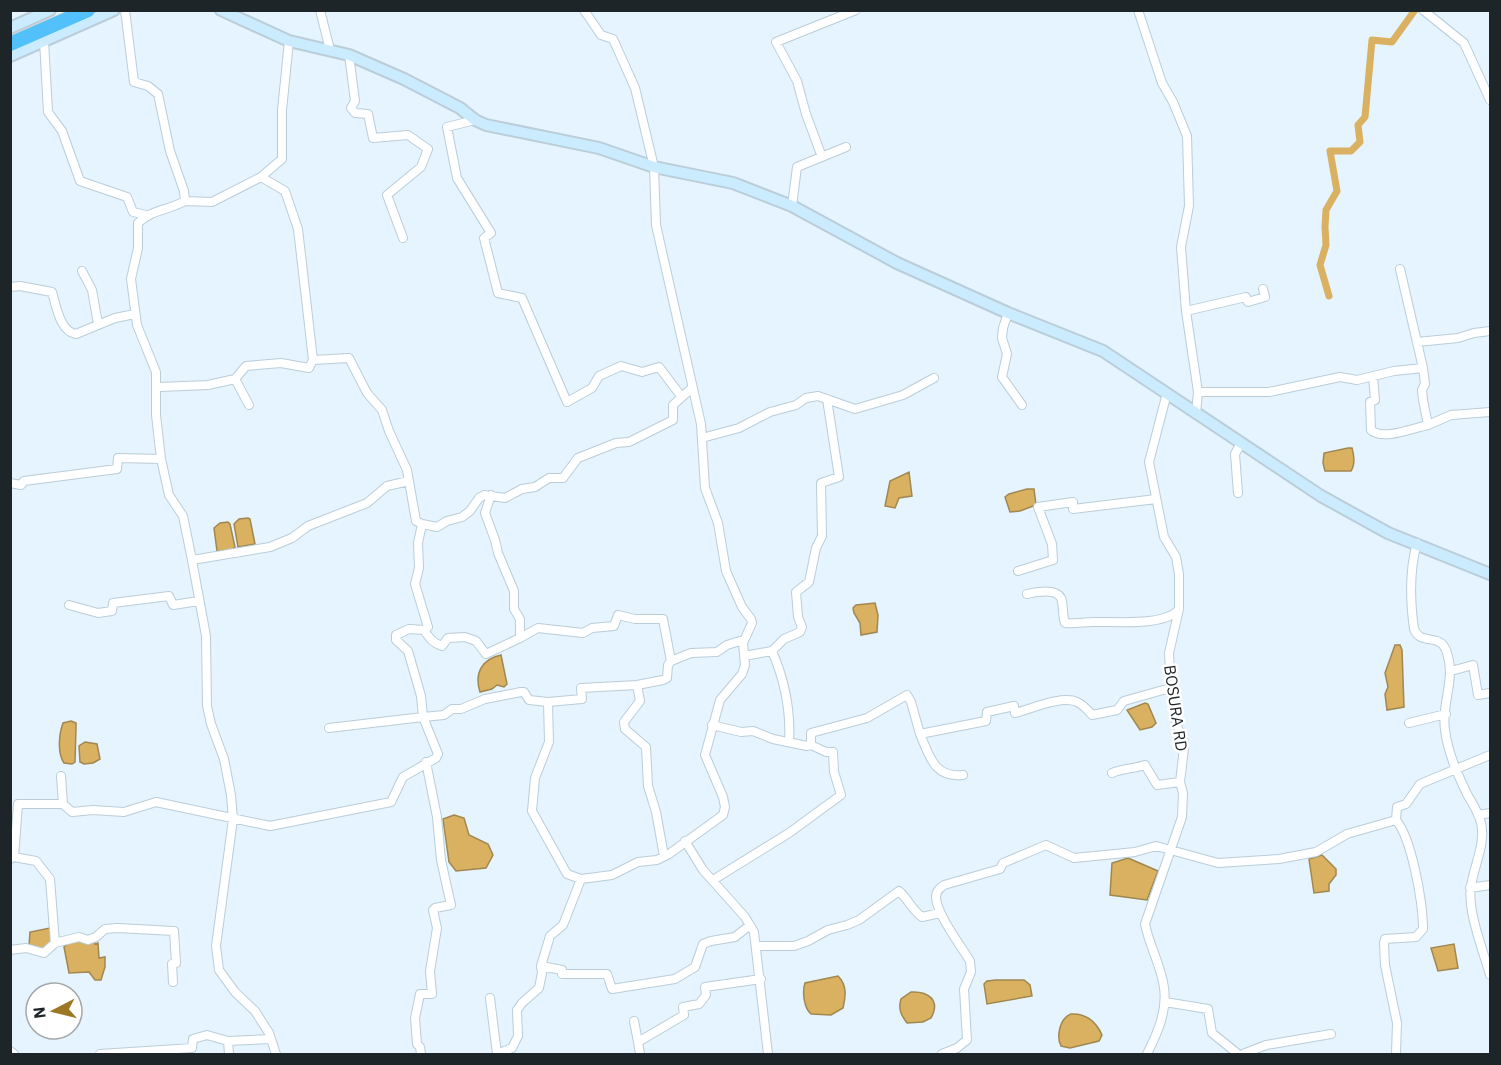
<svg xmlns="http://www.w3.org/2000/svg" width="1501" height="1065" font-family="'IBM Plex Sans',sans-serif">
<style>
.water{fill:#d9b160;stroke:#a18750;stroke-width:1.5}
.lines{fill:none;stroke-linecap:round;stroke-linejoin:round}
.canal{stroke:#d9b160;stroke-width:7}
.street-casing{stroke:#bacdd9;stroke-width:10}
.secondary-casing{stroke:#bacdd9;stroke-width:14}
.highway-casing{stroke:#d2d3d4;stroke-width:16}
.street{stroke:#fff;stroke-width:8}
.secondary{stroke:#cbecfe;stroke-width:10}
.highway{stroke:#52c1fb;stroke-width:14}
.labels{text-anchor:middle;stroke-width:5;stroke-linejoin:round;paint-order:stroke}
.street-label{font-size:16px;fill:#1e2529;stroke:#fff}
</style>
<rect width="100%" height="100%" fill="#e5f4fe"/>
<path class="water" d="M 1348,448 L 1352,448 C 1354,455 1355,465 1351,471 L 1325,471 L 1323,463 L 1324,453 Z
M 909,472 L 912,496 L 899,498 L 895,508 L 885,506 L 890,481 Z
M 1027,489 L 1034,489 L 1036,505 L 1020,511 L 1010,512 L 1005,497 L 1009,494 Z
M 248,518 L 250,519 L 255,544 L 238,547 L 234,524 L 239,519 Z
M 228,522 L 230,524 L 235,547 L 232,550 L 217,551 L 214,528 L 220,523 Z
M 875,603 L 878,615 L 877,632 L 861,635 L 860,623 L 854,613 L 853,608 L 856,605 Z
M 1395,645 L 1400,645 L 1402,650 L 1404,707 L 1387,710 L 1385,694 L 1388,687 L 1385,673 Z
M 501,655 L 507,684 L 504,687 L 497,685 L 492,689 L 480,692 C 474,673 482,659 501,655 Z
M 1145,703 L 1148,704 L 1156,723 L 1152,727 L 1140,730 L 1127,710 Z
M 71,721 L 76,723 L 76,727 L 75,762 L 72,764 L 64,763 C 57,753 59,734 63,723 Z
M 85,742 L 97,744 L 100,759 L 93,763 L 84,764 L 80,762 L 79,746 Z
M 454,815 L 464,818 L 469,835 L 488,844 L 493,855 L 486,868 L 456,871 L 449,862 L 443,819 Z
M 1322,855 L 1336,869 L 1336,875 L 1329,884 L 1329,891 L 1314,893 L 1309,859 Z
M 1128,858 L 1158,871 L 1147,900 L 1110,895 L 1112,863 Z
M 50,928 L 53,931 L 54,941 L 43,950 L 29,946 L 30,932 Z
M 71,940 L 94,940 L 95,944 L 98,943 L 99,958 L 105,957 L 105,967 L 101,980 L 95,980 L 89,972 L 69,973 L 64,947 Z
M 1454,944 L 1458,968 L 1438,971 L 1431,948 Z
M 838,976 C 847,985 846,996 843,1008 L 831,1015 L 811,1014 C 804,1008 802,992 805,983 Z
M 996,980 L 1024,980 L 1030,985 L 1032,996 L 987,1004 L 984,984 L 987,981 Z
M 911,992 C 928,991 941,1000 931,1018 L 923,1022 L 907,1023 C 901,1015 898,1009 901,999 Z
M 1071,1014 C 1085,1013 1096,1021 1102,1035 L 1099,1041 L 1070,1048 L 1061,1046 C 1056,1036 1060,1018 1071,1014 Z"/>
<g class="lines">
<path class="canal" d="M 1329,296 L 1320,265 L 1326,245 L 1325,227 L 1326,210 L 1337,191 L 1330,151 L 1351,151 L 1360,142 L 1358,125 L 1365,117 L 1372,40 L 1392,42 L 1415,10"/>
<g class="street-casing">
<path id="street" d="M 125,10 L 134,82 L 148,86 L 158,94 L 170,151 L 184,191 L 185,201 C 169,210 151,210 138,223 L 138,248 L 131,279 L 137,325 L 156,372 L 156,415 L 161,459 L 169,495 L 183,516 L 192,560 L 206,636 L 207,706 L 211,724 L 224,759 L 231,795 L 233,819 L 216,946 L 219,970 L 235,992 L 255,1011 L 269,1033 L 276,1054
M 320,10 L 330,50
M 1138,10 L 1162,83 L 1173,102 L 1187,136 L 1189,206 L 1181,247 L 1186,311 L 1198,392 L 1196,414
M 1423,10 L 1464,43 L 1490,100
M 44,41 L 48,112 L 62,131 L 80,181 L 127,197 L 133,212 L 146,215
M 289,41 L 282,110 L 282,159 L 261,177 L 285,191 L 298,229 L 313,360 L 349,358 L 367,393 L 382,410 L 389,431 L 407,470 L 416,521 L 422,524 L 418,543 L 419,568 L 415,584 L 428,627 L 424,630 L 409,629 L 396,635 L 396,640 L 408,651 L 421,696 L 423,717 L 444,715 L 452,709 L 461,709 L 485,699 L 521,692 L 524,692 L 529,700 L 548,702
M 349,55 L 355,101 L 351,108 L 355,113 L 368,114 L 373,138 L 408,135 L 428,149 L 421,167 L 387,195 L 403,238
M 475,120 L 447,127 L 457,178 L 491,233 L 484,238 L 498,293 L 522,298 L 567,402 L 592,388 L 599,376 L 621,366 L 642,372 L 659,367 L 681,396
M 822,157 L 806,114 L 797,81 L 776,42 L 856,10
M 185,201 L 212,202 L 261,177
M 792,206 L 797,167 L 846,147
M 82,271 L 92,290 L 98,324
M 10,287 L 20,286 L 52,292 C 56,305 60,332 76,334 L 115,318 L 135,314
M 1186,311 L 1246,297 L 1248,302 L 1265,297 L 1263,289
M 1008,313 L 1003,328 L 1002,338 L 1007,354 L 1002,377 L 1022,405
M 1417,342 L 1458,338 L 1474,333 L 1490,331
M 1373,376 L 1375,400 L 1370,402 L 1371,430 C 1383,441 1413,428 1428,425 L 1423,400 L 1422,390 L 1425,384 L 1423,368
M 159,387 L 208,385 L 235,379
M 1198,392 L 1269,392 L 1340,377 L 1357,380 L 1394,371 L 1423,368 L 1400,269
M 249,405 L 235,379 L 246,366 L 281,363 L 309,368 L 313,360
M 1428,425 L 1451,415 L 1490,412
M 702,438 L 739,428 L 770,412 L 796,405 L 806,398 L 818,396 L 855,409 L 903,395 L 934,378
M 10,483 L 21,485 L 24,481 L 117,469 L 118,458 L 161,459
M 1238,493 L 1235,454 L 1241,443
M 422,524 L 437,527 L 447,521 L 462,517 L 470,511 L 479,498 L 484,495 L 505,498 L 522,489 L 535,487 L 549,478 L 563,478 L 578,458 L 616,443 L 629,442 L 673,420 L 673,405 L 692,388
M 1417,543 C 1409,571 1410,600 1414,629 C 1421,647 1441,631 1447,653 C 1456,680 1441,703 1445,730 C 1448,753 1457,773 1467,794 C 1472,803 1479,813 1481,823 C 1486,843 1474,866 1471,886 C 1467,911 1483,950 1490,975
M 192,560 L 270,547 L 292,538 L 308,526 L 367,503 L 387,486 L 409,481
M 1018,571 L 1053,560 L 1052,544 L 1038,507 L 1073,502 L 1073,509 L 1156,499
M 1027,594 C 1035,592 1056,588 1061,598 C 1064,606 1062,616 1065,623 C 1074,624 1084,622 1093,622 C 1114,621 1165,627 1179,609
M 69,605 L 98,613 L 112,611 L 113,603 L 169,596 L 173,605 L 199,601
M 424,630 C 430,639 433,643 442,646 L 448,638 L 465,637 L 476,641 L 486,654 L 520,638 L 520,619 L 514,609 L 514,591 L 498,553 L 495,540 L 485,513 L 491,495
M 520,638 L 538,628 L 583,633 L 592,628 L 614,626 L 618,615 L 635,619 L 663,619 L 671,661 L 691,653 L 717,652 L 727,645 L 740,641 L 743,643
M 772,651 C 785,681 791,709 789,742
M 744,656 L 772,651 L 784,639 L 800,632 L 802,627 L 798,617 L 796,592 L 809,582 L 816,548 L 822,536 L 821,483 L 839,477 L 827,399
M 1451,671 L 1473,665 L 1478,695 L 1490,693
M 637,685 L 640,701 L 624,722 L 625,729 L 646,747 L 648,786 L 656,812 L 664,856
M 1409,723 L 1446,714
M 712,725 L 741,732 L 753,731 L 773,739 L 807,746 L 811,745 L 811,733 L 867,718 L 907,695 L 911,702 L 920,734 L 986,721 L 987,712 L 1014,706 L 1015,713 C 1031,709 1062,695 1077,702 C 1083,705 1088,710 1092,715 L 1117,710 L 1124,701 L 1163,690 L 1171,690
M 920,734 C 930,757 934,778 963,775
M 1112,773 C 1123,768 1133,769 1145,765 L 1157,785 L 1180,782
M 61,776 L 63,804
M 1478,815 L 1490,813
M 1396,820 C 1412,839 1422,900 1423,925 L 1423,929 L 1416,937 L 1385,939 L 1384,943 L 1385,965 L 1397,1023 L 1396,1054
M 685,841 L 703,870 L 745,917 L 754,932 L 768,1054
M 10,859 L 14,857 L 18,804 L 63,804 L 72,812 L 93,810 L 124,812 L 156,802 L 270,826 L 391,802 L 403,777 L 436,758 L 438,754 L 423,717 L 329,728
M 581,879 L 567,874 L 532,811 L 535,778 L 549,742 L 548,702 L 582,699 L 581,688 L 637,685 L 663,680 L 667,678 L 668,665 L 671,661
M 713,880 L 789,833 L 841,795 L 834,772 L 833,752 L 826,752 L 811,745
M 1470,888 L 1490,885
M 55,943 L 79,937 L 88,940 L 96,937 L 105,929 L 117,928 L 174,931 L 176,963 L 172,964 L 173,982
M 756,946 L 794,946 L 808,941 L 828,930 L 847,925 L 859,920 L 899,891 C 908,899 912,910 922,917 L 940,913
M 10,950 L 26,948 L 44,953 L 55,943 L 50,879 L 36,861 L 14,857
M 541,966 L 562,970 L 562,974 L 607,974 L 612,989 L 675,979 L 695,967 L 703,944 L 711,941 L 735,937 L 750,925
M 490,998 L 497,1054
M 1165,1002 L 1208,1009 L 1212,1033 L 1238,1054
M 634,1021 L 638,1042 L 684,1015 L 683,1007 L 699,1004 L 706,995 L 705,987 L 761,979
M 228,1041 L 229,1054
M 638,1042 L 640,1054
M 10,1051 L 14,1054
M 100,1054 L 192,1048 L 193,1039 L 207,1035 L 228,1041 L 271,1039
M 421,1054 L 420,1047 L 417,1044 L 415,1018 L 420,994 L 432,994 L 430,971 L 437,928 L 433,910 L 435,908 L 451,905 L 441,860 L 437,817 L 426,762
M 497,1054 L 512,1048 L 518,1036 L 517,1010 L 522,1003 L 539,988 L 542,973 L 541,966 L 550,936 L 563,925 L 581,879 L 612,875 L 638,862 L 657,860 L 669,854 L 723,815 L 725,807 L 723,797 L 705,755 L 720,700 L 742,674 L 745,665 L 743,643 L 752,623 L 751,619 L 742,607 L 726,571 L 718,523 L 705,488 L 701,424 L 656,225 L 654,167 L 635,88 L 613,39 L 601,35 L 584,10
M 942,1054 L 957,1048 L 967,1040 L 964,989 L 971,972 L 970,961 C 961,946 936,913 936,897 C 936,891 940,888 944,885 L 1000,869 L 1003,863 L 1046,845 L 1074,858 L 1135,852 L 1156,846 L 1218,863 L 1279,859 L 1316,852 L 1347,834 L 1396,820 L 1397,807 L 1406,804 L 1420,784 L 1490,755
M 1147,1054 C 1158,1032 1169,1008 1163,982 C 1159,962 1149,944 1145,924 L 1182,817 L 1183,793 L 1180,782 L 1184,748 L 1184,742 L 1177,726 L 1171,690 L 1169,653 L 1179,609 L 1179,574 L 1176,557 L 1164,537 L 1149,462 L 1167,393
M 1243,1054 L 1266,1045 L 1331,1034"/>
</g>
<g class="secondary-casing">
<path id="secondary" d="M 221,10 L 289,41 L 349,55 L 404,79 L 460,108 L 475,120 L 486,125 L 599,148 L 654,167 L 733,183 L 792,206 L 897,263 L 1008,313 L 1103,351 L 1321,496 L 1388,533 L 1490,574
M 10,28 L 50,10
M 10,56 L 114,10"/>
</g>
<g class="highway-casing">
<path id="highway" d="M 10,44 L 88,10"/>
</g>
<use href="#street" class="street"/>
<use href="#secondary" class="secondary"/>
<use href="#highway" class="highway"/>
</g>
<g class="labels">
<g class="street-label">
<text transform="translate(1176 708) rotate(82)" y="6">BOSURA RD</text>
</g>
</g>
<rect width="1501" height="1065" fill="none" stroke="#1e2529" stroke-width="24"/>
<g transform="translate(54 1011) rotate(263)"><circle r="28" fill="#ffffff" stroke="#a5a8a9" stroke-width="1.5"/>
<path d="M0-4.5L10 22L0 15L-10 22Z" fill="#9d7724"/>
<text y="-9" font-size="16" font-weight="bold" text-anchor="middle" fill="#1e2529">N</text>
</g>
</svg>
